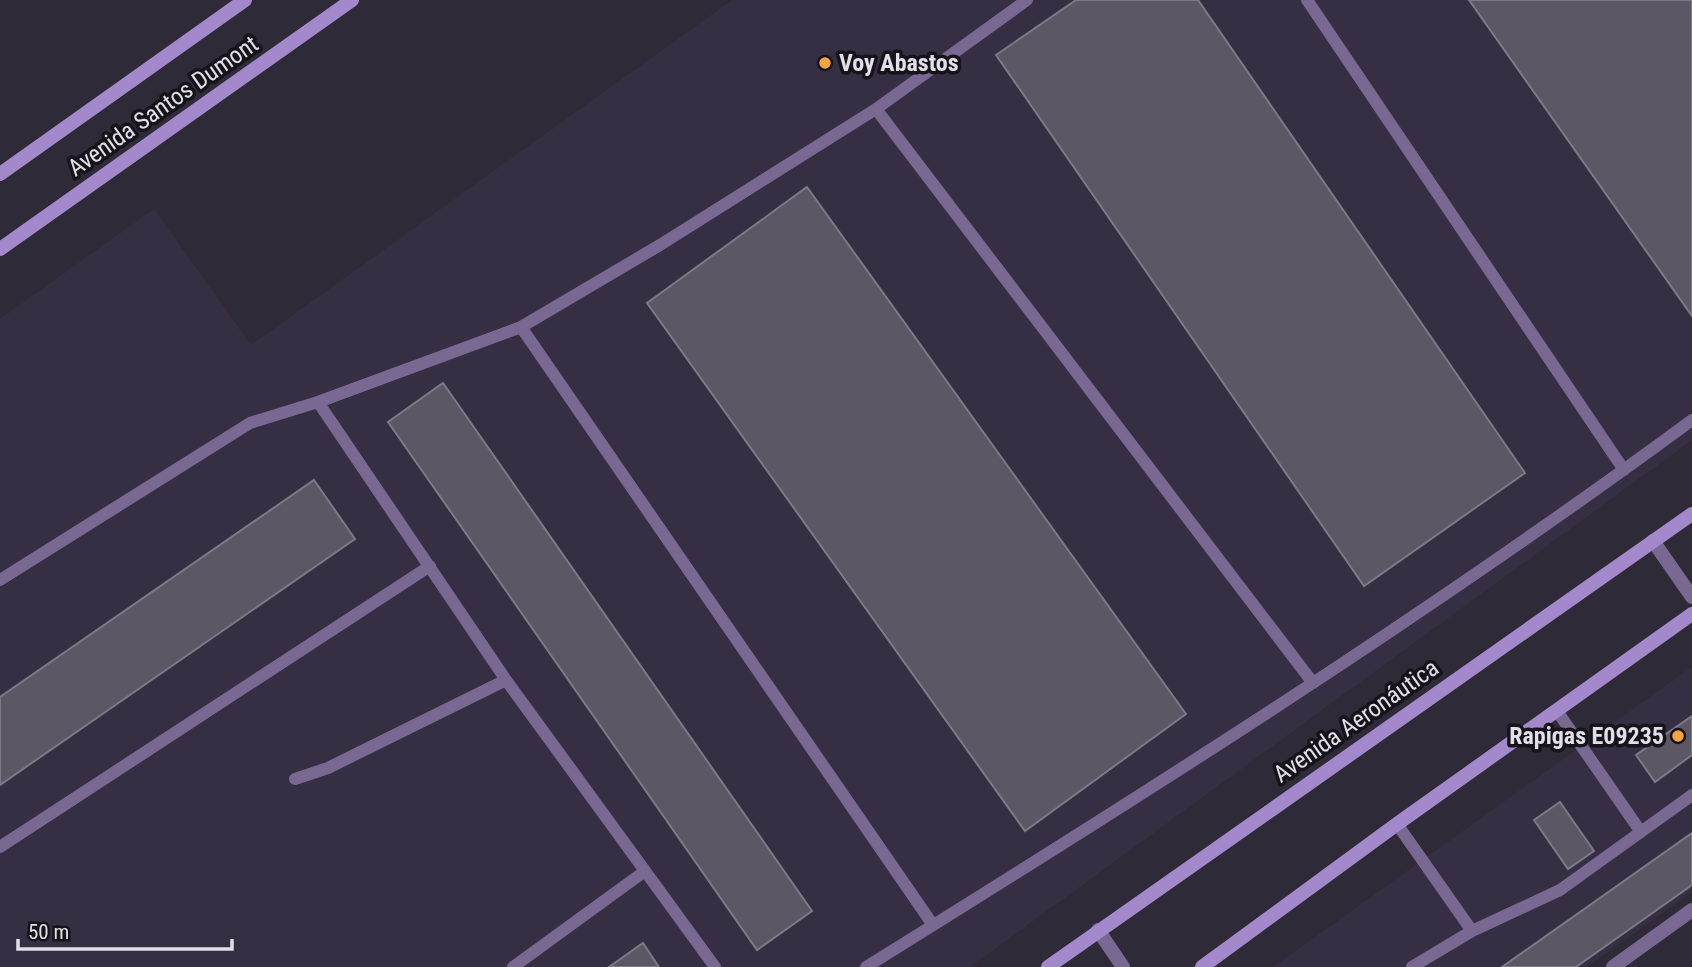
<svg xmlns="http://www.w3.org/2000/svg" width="1692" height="967" font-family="'Roboto Condensed',sans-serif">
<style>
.built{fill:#362e42}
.building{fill:#5c5665;stroke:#7e7888;stroke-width:2}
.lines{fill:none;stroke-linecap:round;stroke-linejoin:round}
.service{stroke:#786892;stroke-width:12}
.minor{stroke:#786892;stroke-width:14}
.secondary{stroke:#a389cc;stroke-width:14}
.poi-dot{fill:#f6a247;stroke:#16141a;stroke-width:2.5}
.labels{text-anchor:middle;stroke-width:7;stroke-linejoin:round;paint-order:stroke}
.poi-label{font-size:24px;font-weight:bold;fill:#e2dfe8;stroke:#16141a;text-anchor:start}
.street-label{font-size:24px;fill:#e2dfe8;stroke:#16141a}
</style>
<rect width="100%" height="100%" fill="#2f2a37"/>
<path class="built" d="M 732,0 L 1692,0 L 1692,440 L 970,967 L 0,967 L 0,319 L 154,209 L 251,345 Z
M 1692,667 L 1692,892 L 1587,967 L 1273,967 Z"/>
<path class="building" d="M 1076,0 L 1198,0 L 1525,473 L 1364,586 L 996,55 Z
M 1469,0 L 1692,0 L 1692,316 Z
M 807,187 L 1186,714 L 1025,831 L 647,303 Z
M 443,383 L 812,911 L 757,950 L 388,422 Z
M 314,480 L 355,539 L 0,785 L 0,697 Z
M 1692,716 L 1692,755 L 1655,782 L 1636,755 Z
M 1560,802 L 1594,851 L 1568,869 L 1534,820 Z
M 1692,833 L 1692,885 L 1576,967 L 1502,967 Z
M 643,943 L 659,967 L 609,967 Z"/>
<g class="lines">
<path class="service" d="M 1307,0 L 1624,470
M 876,109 L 1313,683
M 521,327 L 933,925
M 0,580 L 250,423 L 318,402
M 1557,711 L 1641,832
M 295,779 L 328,768 L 506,680
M 1397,824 L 1472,931
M 0,847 L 430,566
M 513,967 L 645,871
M 715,967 L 506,680 L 318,402 L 521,327 L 660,245 L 876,109 L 1027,0
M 866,967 C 1146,793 1426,616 1692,420
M 1412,967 L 1472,931 L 1560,890 L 1692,795"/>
<path class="minor" d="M 1653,541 L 1692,597
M 1098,930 L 1123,967
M 1613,967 L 1692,910"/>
<path class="secondary" d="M 0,174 L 245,0
M 0,249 L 352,0
M 1048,967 L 1692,514
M 1202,967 L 1397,824 L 1692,614"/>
</g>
<g class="poi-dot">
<circle cx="825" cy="63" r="7"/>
<circle cx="1678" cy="736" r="7"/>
</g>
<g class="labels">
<g class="poi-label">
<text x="839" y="71">Voy Abastos</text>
<text x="1664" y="744" text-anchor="end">Rapigas E09235</text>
</g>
<g class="street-label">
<text transform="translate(163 106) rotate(-35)" y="8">Avenida Santos Dumont</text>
<text transform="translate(1356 721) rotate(-35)" y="8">Avenida Aeronáutica</text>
</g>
</g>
<path d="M18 939v10h214v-10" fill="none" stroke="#e2dfe8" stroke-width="3.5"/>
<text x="28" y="939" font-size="21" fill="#e2dfe8" stroke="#16141a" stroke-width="5" paint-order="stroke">50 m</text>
</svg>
